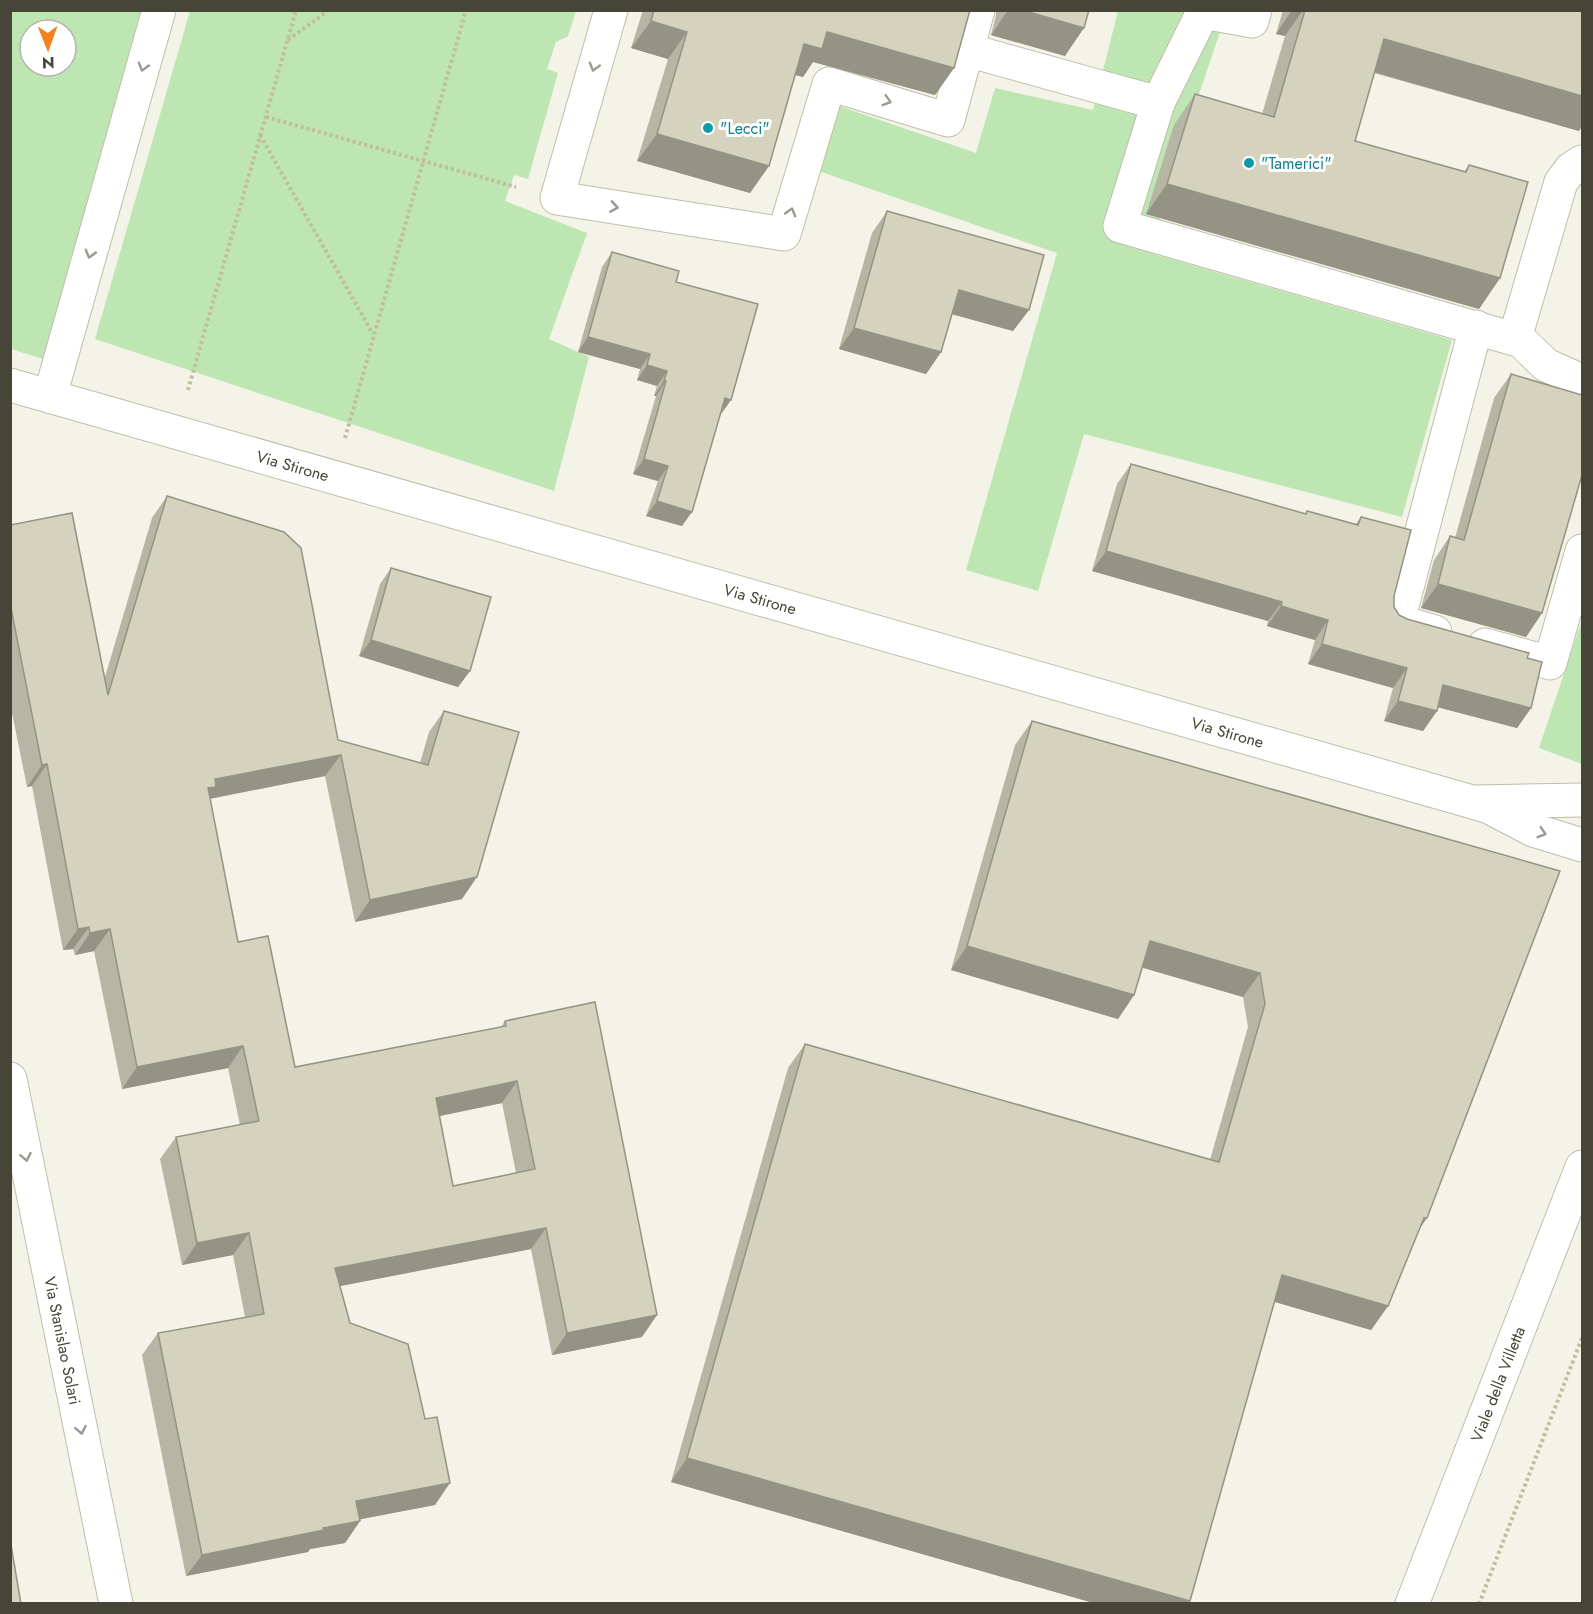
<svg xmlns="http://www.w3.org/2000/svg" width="1593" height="1614" font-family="Jost,sans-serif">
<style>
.green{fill:#bee6b2;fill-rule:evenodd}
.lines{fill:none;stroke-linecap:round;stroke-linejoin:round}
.minor-casing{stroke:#bfbeaa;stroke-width:35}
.path{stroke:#c0be9c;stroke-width:4;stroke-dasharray:3 3;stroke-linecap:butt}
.minor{stroke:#fff;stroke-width:33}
.wall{fill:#b7b5a3;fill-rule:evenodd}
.shaded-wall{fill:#959484}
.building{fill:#d5d3bd;stroke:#959484;stroke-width:1.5;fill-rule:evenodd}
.oneway{stroke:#999991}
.culture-dot{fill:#0f9aa8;stroke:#fff;stroke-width:2}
.labels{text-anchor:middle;stroke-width:6;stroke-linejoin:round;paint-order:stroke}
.culture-label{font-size:16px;fill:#0d838f;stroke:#fff;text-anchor:start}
.street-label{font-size:16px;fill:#464537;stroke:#fff}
</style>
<rect width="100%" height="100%" fill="#f3f3e8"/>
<path class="green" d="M 10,11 L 141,11 L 43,359 L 11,349 ZM 30,30 L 66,30 L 66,66 L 30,66 Z
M 190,11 L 576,11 L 568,36 L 556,42 L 547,69 L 558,73 L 528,179 L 514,175 L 505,201 L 587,233 L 549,339 L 589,357 L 554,491 L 95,339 Z
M 1118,11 L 1227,11 L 1190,121 L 1150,253 L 1452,340 L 1402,517 L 1084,434 L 1038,591 L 966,570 L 1057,253 L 792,162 L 810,96 L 976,153 L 995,88 L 1093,110 Z
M 1582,620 L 1582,764 L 1539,748 Z"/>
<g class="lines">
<g class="minor-casing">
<g id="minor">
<path d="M 611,10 L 557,198 L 784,234 L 829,84 L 948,120 L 967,50 L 1158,103 L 1203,12 L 1252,21 L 1255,10"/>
<path d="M 967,50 L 978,10"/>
<path d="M 1158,103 L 1120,226 L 1521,341 L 1546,365 L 1582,381"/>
<path d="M 1515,338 L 1561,182 L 1571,169 L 1582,162"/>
<path id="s1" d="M 10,385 L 1469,801 L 1489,807 L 1533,830 L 1582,845"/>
<path d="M 50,396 L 159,10"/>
<path d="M 1435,632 L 1398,621 L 1476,327"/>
<path d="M 1485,645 L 1550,663 L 1582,551"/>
<path d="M 1477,802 L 1582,800"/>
<path id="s2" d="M 10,1079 L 116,1604"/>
<path id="s3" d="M 1412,1604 L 1582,1167"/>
</g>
</g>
<path class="path" d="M 288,40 L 329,10
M 266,117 L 516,187
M 260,135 L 373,334
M 188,390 L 296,10
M 345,438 L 466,10
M 1479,1604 L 1582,1338"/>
<use href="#minor" class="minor"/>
</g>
<path class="wall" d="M 643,10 L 970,10 L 954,68 L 935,95 L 813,62 L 803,77 L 795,75 L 769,166 L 750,193 L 637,161 L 668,59 L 631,48 Z
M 996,10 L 1089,10 L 1065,56 L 991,35 L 996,15 Z
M 1283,10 L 1582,10 L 1582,126 L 1579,131 L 1374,73 L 1355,141 L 1464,172 L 1469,165 L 1500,278 L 1479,309 L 1146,214 L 1174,125 L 1195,94 L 1262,114 L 1285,36 L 1276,34 Z
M 887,211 L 1029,310 L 1013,331 L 952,314 L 941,352 L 926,374 L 839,349 L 872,233 Z
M 612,252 L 676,282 L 731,400 L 721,414 L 682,526 L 646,516 L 658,481 L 633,474 L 656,396 L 654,396 L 657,386 L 637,380 L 640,369 L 578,352 L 602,267 Z
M 1511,374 L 1542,613 L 1526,637 L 1421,608 L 1434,560 L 1450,536 L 1455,538 L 1494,398 Z
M 1131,464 L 1305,514 L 1307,511 L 1355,525 L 1361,517 L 1394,596 L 1394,607 L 1399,615 L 1407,619 L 1527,658 L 1531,708 L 1517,728 L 1438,707 L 1437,711 L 1423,731 L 1384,721 L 1393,688 L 1308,664 L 1315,640 L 1267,626 L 1268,621 L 1092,571 L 1117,484 Z
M 167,496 L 338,740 L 420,763 L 429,732 L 444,711 L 462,899 L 355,922 L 325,776 L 210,799 L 238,942 L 295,1067 L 501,1027 L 505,1021 L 642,1337 L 552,1355 L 531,1249 L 340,1286 L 350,1323 L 435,1505 L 360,1519 L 360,1521 L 345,1543 L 310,1549 L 308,1552 L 186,1576 L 142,1355 L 158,1333 L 245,1317 L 233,1255 L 182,1265 L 160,1159 L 176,1137 L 240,1125 L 228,1068 L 122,1089 L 94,951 L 75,955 L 73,949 L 63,950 L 32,786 L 27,787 L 10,703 L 10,525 L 105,677 L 152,518 ZM 502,1103 L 516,1173 L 453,1186 L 439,1116 Z
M 391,568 L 470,671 L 458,687 L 359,656 L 380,584 Z
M 1032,721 L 1560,871 L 1427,1218 L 1419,1229 L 1388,1306 L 1371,1330 L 1275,1302 L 1188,1604 L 1097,1604 L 671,1482 L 788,1068 L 805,1044 L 1210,1160 L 1248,1027 L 1243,997 L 1143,968 L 1134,995 L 1118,1019 L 951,970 L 1015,745 Z"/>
<path class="shaded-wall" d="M 1008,10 L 1022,10 L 1084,28 L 1065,56 L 991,35 Z
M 1292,10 L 1303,10 L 1285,36 L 1276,34 Z
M 651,21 L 687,32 L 668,59 L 631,48 Z
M 827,32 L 954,68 L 935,95 L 813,62 L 803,77 L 785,72 L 804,44 Z
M 1384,39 L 1582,96 L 1582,126 L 1579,131 L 1363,69 Z
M 657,134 L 769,166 L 750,193 L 637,161 Z
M 1167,184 L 1500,278 L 1479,309 L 1146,214 Z
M 959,290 L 1029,310 L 1013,331 L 944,312 Z
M 854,328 L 941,352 L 926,374 L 839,349 Z
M 588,337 L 650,354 L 640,369 L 578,352 Z
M 647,365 L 667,371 L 657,386 L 637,380 Z
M 664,381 L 666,381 L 656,396 L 654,396 Z
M 725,398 L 731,400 L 721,414 Z
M 644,459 L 668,466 L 658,481 L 633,474 Z
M 657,501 L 692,512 L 682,526 L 646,516 Z
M 1106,551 L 1282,602 L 1268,621 L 1092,571 Z
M 1438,584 L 1542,613 L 1526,637 L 1421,608 Z
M 1281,606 L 1328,620 L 1315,640 L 1267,626 Z
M 371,640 L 470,671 L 458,687 L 359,656 Z
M 1322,644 L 1407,668 L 1393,688 L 1308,664 Z
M 1443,685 L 1531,708 L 1517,728 L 1429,705 Z
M 1398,701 L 1437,711 L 1423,731 L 1384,721 Z
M 341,755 L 325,776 L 208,799 L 193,810 L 215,779 Z
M 47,764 L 32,786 L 27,787 L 42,765 Z
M 477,877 L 462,899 L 355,922 L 370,900 Z
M 89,927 L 73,949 L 63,950 L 78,929 Z
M 110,929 L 94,951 L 75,955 L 90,933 Z
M 1150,941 L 1260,973 L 1243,997 L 1134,965 Z
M 967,946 L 1134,995 L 1118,1019 L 951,970 Z
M 243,1046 L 228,1068 L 122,1089 L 137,1067 Z
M 517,1081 L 502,1103 L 421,1120 L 436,1098 Z
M 1424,1218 L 1427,1218 L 1410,1242 Z
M 546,1228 L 531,1249 L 320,1290 L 335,1268 Z
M 249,1233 L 233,1255 L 182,1265 L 197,1243 Z
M 1282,1275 L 1388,1306 L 1371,1330 L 1265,1299 Z
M 657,1315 L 642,1337 L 552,1355 L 567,1333 Z
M 687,1458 L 1190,1601 L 1188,1604 L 1097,1604 L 671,1482 Z
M 450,1483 L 435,1505 L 341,1523 L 356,1501 Z
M 360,1521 L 345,1543 L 310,1549 L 308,1552 L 186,1576 L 202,1555 L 323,1528 Z"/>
<path class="building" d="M 654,10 L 970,10 L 954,68 L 827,32 L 822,49 L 804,44 L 769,166 L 657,134 L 687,32 L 651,21 Z
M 1022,10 L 1089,10 L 1084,28 Z
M 1305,10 L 1582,10 L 1582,96 L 1384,39 L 1355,141 L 1466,172 L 1469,165 L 1528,182 L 1500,278 L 1167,184 L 1195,94 L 1274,117 Z
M 887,211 L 1044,255 L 1029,310 L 959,290 L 941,352 L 854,328 Z
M 612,252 L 679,271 L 676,282 L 758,304 L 731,400 L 725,398 L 692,512 L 657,501 L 668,466 L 644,459 L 666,381 L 664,381 L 667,371 L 647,365 L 650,354 L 588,337 Z
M 1511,374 L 1582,395 L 1582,475 L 1542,613 L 1438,584 L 1450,536 L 1464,540 Z
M 1131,464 L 1306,514 L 1307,511 L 1358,525 L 1361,517 L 1411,530 L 1394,596 L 1394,607 L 1399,615 L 1407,619 L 1529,653 L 1527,658 L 1542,662 L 1531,708 L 1443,685 L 1437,711 L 1398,701 L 1407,668 L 1322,644 L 1328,620 L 1281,606 L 1282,602 L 1106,551 Z
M 167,496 L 284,532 L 301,548 L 338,740 L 428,765 L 444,711 L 519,732 L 477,877 L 370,900 L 341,755 L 215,779 L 216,787 L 208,788 L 238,942 L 268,936 L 295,1067 L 506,1026 L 505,1021 L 595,1002 L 657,1315 L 567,1333 L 546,1228 L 335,1268 L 350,1323 L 408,1344 L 425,1419 L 437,1417 L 450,1483 L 356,1501 L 360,1521 L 323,1528 L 324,1530 L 202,1555 L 158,1333 L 264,1314 L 249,1233 L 197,1243 L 176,1137 L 259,1121 L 243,1046 L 137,1067 L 110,929 L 90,933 L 89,927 L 78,929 L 47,764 L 42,765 L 10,603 L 10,584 L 11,584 L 10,525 L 72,513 L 108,695 ZM 517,1081 L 535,1169 L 453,1186 L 436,1098 Z
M 391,568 L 491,597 L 470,671 L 371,640 Z
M 1032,721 L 1560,871 L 1427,1218 L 1424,1218 L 1388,1306 L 1282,1275 L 1190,1601 L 687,1458 L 805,1044 L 1219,1162 L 1265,1004 L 1260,973 L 1150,941 L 1134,995 L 967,946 Z
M 10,1539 L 21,1604 L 10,1604 Z"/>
<defs><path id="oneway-chevron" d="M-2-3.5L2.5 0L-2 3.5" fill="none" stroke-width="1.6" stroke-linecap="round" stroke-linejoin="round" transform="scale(1.5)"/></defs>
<g class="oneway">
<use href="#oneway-chevron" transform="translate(143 67) rotate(106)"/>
<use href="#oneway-chevron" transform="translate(594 67) rotate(106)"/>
<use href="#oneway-chevron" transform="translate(887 101) rotate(17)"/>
<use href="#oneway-chevron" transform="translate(614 207) rotate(9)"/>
<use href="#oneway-chevron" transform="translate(791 212) rotate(-74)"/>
<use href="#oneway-chevron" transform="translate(90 254) rotate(106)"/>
<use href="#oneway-chevron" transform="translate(1542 833) rotate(17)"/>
<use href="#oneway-chevron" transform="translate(26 1157) rotate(79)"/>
<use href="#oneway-chevron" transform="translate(81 1430) rotate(79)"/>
</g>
<g class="culture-dot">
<circle cx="708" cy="128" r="6"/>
<circle cx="1249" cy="163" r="6"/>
</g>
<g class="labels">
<g class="culture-label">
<text x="720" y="134">"Lecci"</text>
<text x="1261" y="169">"Tamerici"</text>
</g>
<g class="street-label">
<text dy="6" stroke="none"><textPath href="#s1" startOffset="294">Via Stirone</textPath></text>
<text dy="6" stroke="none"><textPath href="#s1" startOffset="780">Via Stirone</textPath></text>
<text dy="6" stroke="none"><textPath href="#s1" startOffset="1266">Via Stirone</textPath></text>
<text dy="6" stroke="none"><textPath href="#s2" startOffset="267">Via Stanislao Solari</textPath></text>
<text dy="6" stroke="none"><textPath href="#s3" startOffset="236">Viale della Villetta</textPath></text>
</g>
</g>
<rect width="1593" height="1614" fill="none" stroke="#464537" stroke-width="24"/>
<g transform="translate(48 48) rotate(179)"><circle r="28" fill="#ffffff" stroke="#b5b5af" stroke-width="1.5"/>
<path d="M0-4.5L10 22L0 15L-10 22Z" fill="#f3811f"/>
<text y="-9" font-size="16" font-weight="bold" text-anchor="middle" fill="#464537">N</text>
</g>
</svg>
